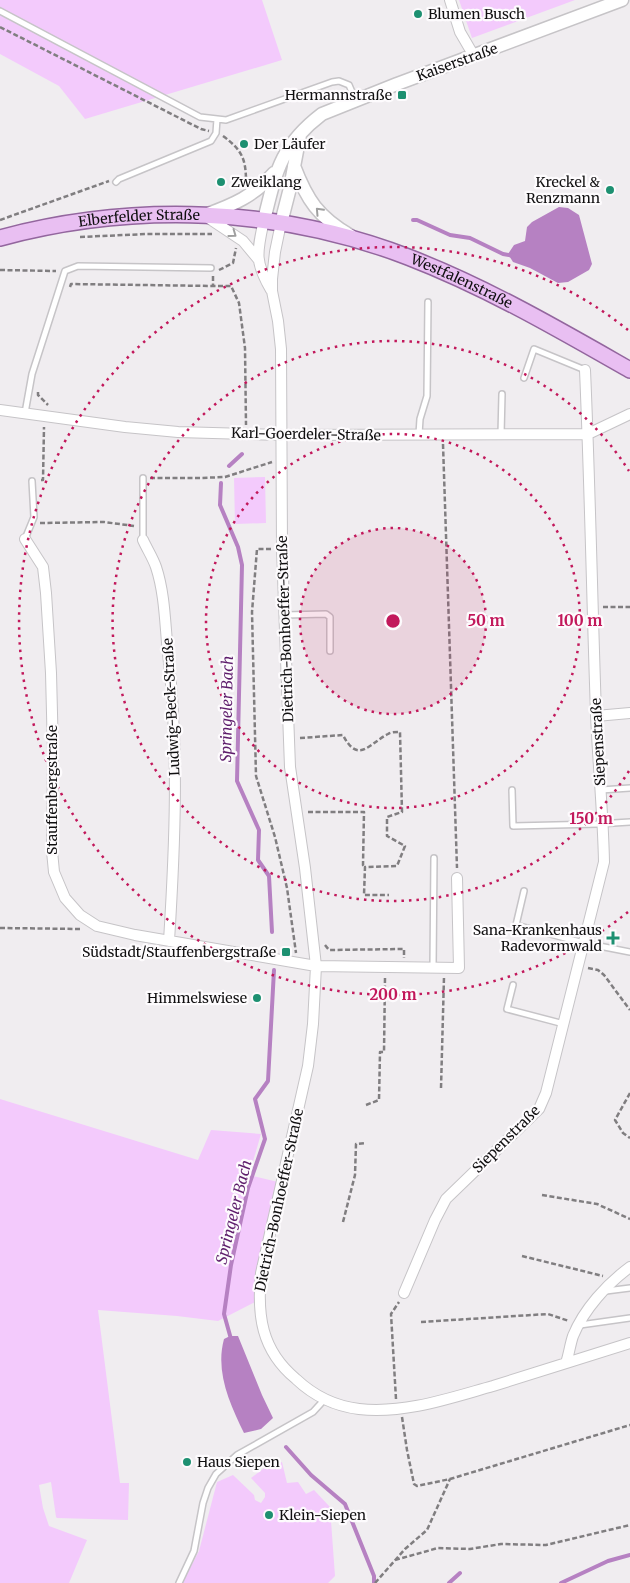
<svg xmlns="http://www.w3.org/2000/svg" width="630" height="1583" font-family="Merriweather,serif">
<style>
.green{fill:#f3cafc}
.water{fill:#b681c2}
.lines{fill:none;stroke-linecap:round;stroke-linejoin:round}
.stream{stroke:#b681c2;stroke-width:4}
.service-casing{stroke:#c6c4c7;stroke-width:8}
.minor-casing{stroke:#c6c4c7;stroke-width:12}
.tertiary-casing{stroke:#c6c4c7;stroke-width:15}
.primary-casing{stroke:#93669e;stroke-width:18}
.path{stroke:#807e80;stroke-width:2.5;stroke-dasharray:5 2.5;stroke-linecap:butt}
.service{stroke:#fff;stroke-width:5}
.minor{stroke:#fff;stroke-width:10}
.tertiary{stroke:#fff;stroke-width:12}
.primary{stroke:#e9bff2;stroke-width:15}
.oneway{stroke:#9f9f9f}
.ring{fill:none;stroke:#c2185b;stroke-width:2.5;stroke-dasharray:2.5 5}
.poi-dot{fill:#1d9071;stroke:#fdfbfd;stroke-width:2}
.labels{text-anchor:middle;stroke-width:4.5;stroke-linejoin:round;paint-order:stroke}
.poi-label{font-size:14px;fill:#100f10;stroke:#fdfbfd;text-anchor:start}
.street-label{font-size:14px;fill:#100f10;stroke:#fdfbfd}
.water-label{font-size:15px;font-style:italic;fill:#5d1c6b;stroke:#fdfbfd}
.centre{fill:#c2185b;stroke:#fdfbfd;stroke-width:2.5}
.ring-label{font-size:15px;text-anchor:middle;font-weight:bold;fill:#c2185b;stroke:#fdfbfd;stroke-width:4.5;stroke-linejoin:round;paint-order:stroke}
</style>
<rect width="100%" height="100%" fill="#f0edf0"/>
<path class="green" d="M 0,0 L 262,0 L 282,60 L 85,119 L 59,86 L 0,54 Z
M 459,0 L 575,0 L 472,38 Z
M 265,477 L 266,523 L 235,524 L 234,478 Z
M 0,1099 L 198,1160 L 211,1130 L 261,1134 L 249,1175 L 278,1182 L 258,1271 L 255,1302 L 218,1321 L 177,1316 L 98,1310 L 120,1483 L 129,1483 L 128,1520 L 57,1518 L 56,1517 L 51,1482 L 39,1485 L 43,1508 L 49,1526 L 87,1540 L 69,1583 L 0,1583 Z
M 282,1462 L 287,1483 L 298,1482 L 306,1494 L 314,1490 L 330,1507 L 335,1576 L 328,1583 L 182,1583 L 199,1551 L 217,1482 L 233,1475 L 254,1495 L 255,1500 L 261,1503 L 265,1497 L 265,1493 L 251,1478 L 267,1466 Z"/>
<path class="water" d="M 559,207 L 568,208 L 579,215 L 592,264 L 589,270 L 568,282 L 558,283 L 530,268 L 513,262 L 508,254 L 514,245 L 525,241 L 527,227 L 532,222 Z
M 230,1336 L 238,1336 L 262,1395 L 273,1418 L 261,1429 L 244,1433 C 230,1404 215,1372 224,1339 Z"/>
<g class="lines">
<path class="stream" d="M 413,220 L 417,220 L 450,235 L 470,238 L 503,254 L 514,256
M 229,466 L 242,454
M 221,483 L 220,505 L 238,547 L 242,565 L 237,781 L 259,830 L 258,860 L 269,876 L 272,932
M 231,1339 L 224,1314 L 231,1265 L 248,1188 L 265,1139 L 255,1099 L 268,1081 L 274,970
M 286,1447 L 311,1475 L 345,1504 L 374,1576 L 374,1583
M 449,1583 L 460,1573
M 561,1583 L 608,1561 L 630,1555"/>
<g class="service-casing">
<path id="service" d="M 0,11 L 200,117 L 226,120 L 332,82 L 339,81 L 349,85 L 355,99
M 116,182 L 119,179 L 211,141 L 216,133 L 217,119
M 524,378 L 534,349 L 585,370
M 25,413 L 32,374 L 65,271 L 78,266 L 211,268
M 419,434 L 420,419 L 427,396 L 428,302
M 501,434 L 502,394
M 25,539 L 34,517 L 32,481
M 143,540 L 143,478
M 285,615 L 326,614 L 330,617 L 330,651
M 512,790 L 513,826 L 598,824 L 630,822
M 601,790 L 630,788
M 524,891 L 516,925 L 584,943 L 630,952
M 433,967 L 434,858
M 513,985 L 507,1009 L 564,1024
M 606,1291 L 630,1288
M 580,1325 L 630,1318
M 179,1583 L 194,1551 L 203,1503 L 208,1488 L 216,1474 L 237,1455 L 313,1412 L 324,1400"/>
</g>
<g class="minor-casing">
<path id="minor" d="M 450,0 L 460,32 L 474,56
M 207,217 L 243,241 L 258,259
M 264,220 C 257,252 254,261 271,290
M 281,223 L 275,252 L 272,279 L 272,291 L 278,321 L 281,349 L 282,549 L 290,767 L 305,868 L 316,966 L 313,1024 L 308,1066 L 261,1273 C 257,1315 261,1350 296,1379 C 314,1396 334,1406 359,1409 C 405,1414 450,1398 493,1386 C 539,1372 584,1357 630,1343
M 0,410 L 125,427 L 178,432 L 281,435 L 588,434 L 630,414
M 25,539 L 43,567 L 46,593 L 51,673 L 53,753 L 52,851 L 54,872 L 65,898 L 80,915 L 97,926 L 135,935 L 316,966 L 459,968 L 457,878
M 143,540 C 147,549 153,558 156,567 C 165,594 165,625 168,653 C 179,749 175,845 169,941
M 596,716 L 630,713
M 404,1293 L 435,1220 L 446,1199 L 539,1109 L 546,1093 L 604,862 C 603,812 598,763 596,714 C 592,599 590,485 585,370
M 566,1363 C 569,1354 570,1345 573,1336 C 584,1309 607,1284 630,1267"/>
</g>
<g class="tertiary-casing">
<path id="tertiary" d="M 294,166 C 307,200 318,217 351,236
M 205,215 C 233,205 254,196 274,173
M 264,220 C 276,172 280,146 322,114 L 397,84 L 622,0
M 281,223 L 290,188 L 300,135"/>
</g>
<g class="primary-casing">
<g id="primary">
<path id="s1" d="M 0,238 C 134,202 278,207 408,257 C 486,287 558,329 630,370"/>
</g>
</g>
<path class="path" d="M 0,27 L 201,129 L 209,131
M 223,136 C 242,150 246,159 246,182
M 0,220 L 109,181
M 80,237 L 147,234 L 212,234
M 0,270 L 56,271
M 219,270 L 233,263 L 236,248
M 213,276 L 213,286 L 231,286 L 239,303 L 245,348 L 246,425
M 70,287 L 71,284 L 213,286
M 38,392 L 38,395 L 48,405
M 443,444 L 457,868
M 150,478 L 200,478 L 225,477 L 272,462
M 41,480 L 43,480 L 44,427
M 40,523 L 104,522 L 134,526
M 271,549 L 257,549 L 252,612 L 256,776 L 275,837 L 287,888 L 296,953
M 603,607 L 630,607
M 300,738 L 343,735 C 358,765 370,743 388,734 C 391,732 396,732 400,732 L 402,812 L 387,817 L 387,836 L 405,846 L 397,866 L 365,867 L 364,895 L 389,895
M 308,812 L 364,812 L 363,865 L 365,867
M 0,928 L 81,929
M 325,945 L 329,950 L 404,949 L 404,958
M 588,968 L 598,970 L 604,975 L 630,1010
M 441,1088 L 444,977
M 630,1093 L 615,1120 L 623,1133 L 630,1138
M 366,1105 L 379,1100 L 380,1052 L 384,1052 L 385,978
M 542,1195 L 597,1204 L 630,1219
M 343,1222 L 355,1175 L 356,1144 L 366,1143
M 522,1256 L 603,1276
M 421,1322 L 548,1314 L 569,1321
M 396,1399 L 391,1314 L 399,1302
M 402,1417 L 407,1450 L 414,1484 L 417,1486 L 450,1479 L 630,1425
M 395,1560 L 438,1548 L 470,1549 L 501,1544 L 546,1545 L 630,1525
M 375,1583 L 405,1549 L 427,1530 L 450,1479"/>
<use href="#service" class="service"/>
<use href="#minor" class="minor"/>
<use href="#tertiary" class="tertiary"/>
<use href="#primary" class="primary"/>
</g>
<defs><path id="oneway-chevron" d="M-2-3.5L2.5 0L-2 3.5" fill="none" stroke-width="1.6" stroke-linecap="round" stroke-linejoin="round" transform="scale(1.25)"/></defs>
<g class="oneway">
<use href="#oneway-chevron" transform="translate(319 211) rotate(-133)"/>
<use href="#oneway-chevron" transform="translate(233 234) rotate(36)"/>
</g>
<circle cx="393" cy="621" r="93" fill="#c2185b" fill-opacity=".12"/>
<g class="ring">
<circle cx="393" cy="621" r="93"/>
<circle cx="393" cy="621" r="187"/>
<path d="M629 771A280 280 0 1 1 629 471"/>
<path d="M628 912A374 374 0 1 1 628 330"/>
</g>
<g class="poi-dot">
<circle cx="418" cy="14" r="5"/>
<rect x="397" y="90" width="10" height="10" rx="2.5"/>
<circle cx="244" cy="144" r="5"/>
<circle cx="221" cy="182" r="5"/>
<circle cx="610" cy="190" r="5"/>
<path d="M610.5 930.5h5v5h5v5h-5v5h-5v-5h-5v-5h5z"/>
<rect x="281" y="947" width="10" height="10" rx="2.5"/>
<circle cx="257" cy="998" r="5"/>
<circle cx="187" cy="1462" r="5"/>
<circle cx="269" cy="1515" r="5"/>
</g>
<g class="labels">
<g class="poi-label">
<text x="428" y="19">Blumen Busch</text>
<text x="392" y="100" text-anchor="end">Hermannstraße</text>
<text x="254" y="149">Der Läufer</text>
<text x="231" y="187">Zweiklang</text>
<text x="600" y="187" text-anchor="end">Kreckel &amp;<tspan x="600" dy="16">Renzmann</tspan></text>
<text x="602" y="935" text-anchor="end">Sana-Krankenhaus<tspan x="602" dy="16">Radevormwald</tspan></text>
<text x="276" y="957" text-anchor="end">Südstadt/Stauffenbergstraße</text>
<text x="247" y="1003" text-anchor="end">Himmelswiese</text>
<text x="197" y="1467">Haus Siepen</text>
<text x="279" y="1520">Klein-Siepen</text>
</g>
<g class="street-label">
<text transform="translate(457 62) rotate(-20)" y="5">Kaiserstraße</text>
<text dy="5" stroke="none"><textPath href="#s1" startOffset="141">Elberfelder Straße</textPath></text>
<text dy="5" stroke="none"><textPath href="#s1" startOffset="474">Westfalenstraße</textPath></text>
<text transform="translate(306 434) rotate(1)" y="5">Karl-Goerdeler-Straße</text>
<text transform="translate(285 629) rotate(-92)" y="5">Dietrich-Bonhoeffer-Straße</text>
<text transform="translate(171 707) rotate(-93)" y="5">Ludwig-Beck-Straße</text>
<text transform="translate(598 742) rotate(-93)" y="5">Siepenstraße</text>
<text transform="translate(52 790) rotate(-90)" y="5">Stauffenbergstraße</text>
<text transform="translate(506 1139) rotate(-45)" y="5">Siepenstraße</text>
<text transform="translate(279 1200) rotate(-78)" y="5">Dietrich-Bonhoeffer-Straße</text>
</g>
<g class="water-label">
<text transform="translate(227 709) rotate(-89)" y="5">Springeler Bach</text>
<text transform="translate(234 1212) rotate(-76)" y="5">Springeler Bach</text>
</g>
</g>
<circle cx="393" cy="621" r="8" class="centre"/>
<g class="ring-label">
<text x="486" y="626">50 m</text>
<text x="580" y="626">100 m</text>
<text x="591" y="824">150 m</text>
<text x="393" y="1000">200 m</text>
</g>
</svg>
